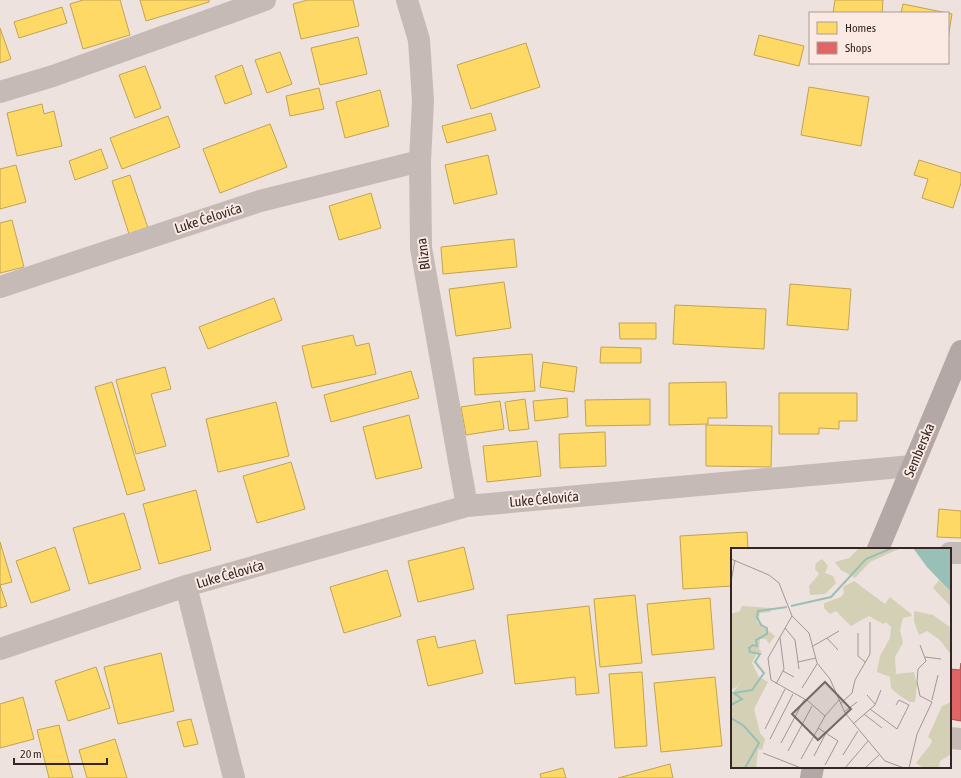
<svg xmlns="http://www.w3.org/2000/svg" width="961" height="778" font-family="'Asap Condensed',sans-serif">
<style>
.homes{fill:#ffd966;stroke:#c2a352}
.shops{fill:#e06666;stroke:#ad5352}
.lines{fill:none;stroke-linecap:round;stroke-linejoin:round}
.minor{stroke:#c5bab6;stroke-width:22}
.major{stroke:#b3a8a6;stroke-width:22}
.labels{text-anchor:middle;stroke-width:4;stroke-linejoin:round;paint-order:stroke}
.street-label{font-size:14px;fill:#352625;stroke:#faeae3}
.inset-river{fill:none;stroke:#98c0b6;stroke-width:2}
.inset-road{fill:none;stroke:#a39793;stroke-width:1}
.view{fill:#756865;fill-opacity:0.15;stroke:#756865;stroke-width:2}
.inset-edge{fill:none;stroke:#352625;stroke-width:2}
</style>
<rect width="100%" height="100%" fill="#ede2dd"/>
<path class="homes" d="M 83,0 L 120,0 L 130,35 L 83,49 L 70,4 Z
M 140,0 L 209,0 L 209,2 L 146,21 Z
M 308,0 L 353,0 L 359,26 L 301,39 L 293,4 Z
M 835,0 L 883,0 L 882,13 L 833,13 Z
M 903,4 L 952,14 L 948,38 L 948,13 L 901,13 Z
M 62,7 L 67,23 L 19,38 L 14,22 Z
M 0,28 L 11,59 L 0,63 Z
M 759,35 L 804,46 L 799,66 L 754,55 Z
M 358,37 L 367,74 L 320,85 L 311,48 Z
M 526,43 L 540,87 L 471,109 L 457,65 Z
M 280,52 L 292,84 L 267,93 L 255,60 Z
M 242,65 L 252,94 L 225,104 L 215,76 Z
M 145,66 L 161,108 L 135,118 L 119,75 Z
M 809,87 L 869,97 L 861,146 L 801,135 Z
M 319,88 L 324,109 L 290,116 L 286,96 Z
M 380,90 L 389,126 L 345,138 L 336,102 Z
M 42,104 L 44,114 L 54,111 L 62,146 L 17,156 L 7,113 Z
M 491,113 L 496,130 L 447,143 L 442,126 Z
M 168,116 L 180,147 L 122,169 L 110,138 Z
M 270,124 L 287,167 L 220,193 L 203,149 Z
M 101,149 L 108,168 L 75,180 L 69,161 Z
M 488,155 L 497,194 L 454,204 L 445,165 Z
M 919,160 L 961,173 L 961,183 L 953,208 L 922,198 L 928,179 L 914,175 Z
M 16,165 L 26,202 L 0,209 L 0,169 Z
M 130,175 L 148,228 L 129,234 L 112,181 Z
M 371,193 L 381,228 L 339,240 L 329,206 Z
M 12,220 L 24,267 L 0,273 L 0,223 Z
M 514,239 L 517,267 L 443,274 L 441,247 Z
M 504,282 L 511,328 L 456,336 L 449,289 Z
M 790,284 L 851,289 L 848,330 L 787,325 Z
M 274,298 L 282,320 L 208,349 L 199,327 Z
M 675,305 L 766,309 L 764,349 L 673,344 Z
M 619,323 L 656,323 L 656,339 L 620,339 Z
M 353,335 L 356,346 L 369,343 L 376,374 L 312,388 L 302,346 Z
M 601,347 L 641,348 L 641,363 L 600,363 Z
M 532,354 L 535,391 L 475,395 L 473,358 Z
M 543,362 L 577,367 L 574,392 L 540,387 Z
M 165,367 L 171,389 L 151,394 L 166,446 L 136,454 L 116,380 Z
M 411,371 L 419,398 L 331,422 L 324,395 Z
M 112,382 L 145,490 L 127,495 L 95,387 Z
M 726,382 L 727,418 L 708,418 L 708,424 L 669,425 L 669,383 Z
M 779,393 L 857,393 L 857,421 L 839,421 L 839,429 L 819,428 L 819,434 L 779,434 Z
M 567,398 L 568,417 L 535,421 L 533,401 Z
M 525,399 L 529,429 L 509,431 L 505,402 Z
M 650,399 L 650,425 L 586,426 L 585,400 Z
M 500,401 L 504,429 L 466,435 L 461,407 Z
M 276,402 L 289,456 L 218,472 L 206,419 Z
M 409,415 L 422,468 L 376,479 L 363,427 Z
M 706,425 L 772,426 L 771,467 L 706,466 Z
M 605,432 L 606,466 L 560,468 L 559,434 Z
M 537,441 L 541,476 L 487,482 L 483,446 Z
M 291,462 L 305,509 L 257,523 L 243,476 Z
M 196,490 L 211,550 L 159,564 L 143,504 Z
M 939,509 L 961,511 L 961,538 L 937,537 Z
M 124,513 L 141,569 L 89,584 L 73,528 Z
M 747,532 L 748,549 L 732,549 L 732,586 L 683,589 L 680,536 Z
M 0,542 L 12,582 L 0,585 L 7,606 L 0,608 Z
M 55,547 L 70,590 L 31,603 L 16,561 Z
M 464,547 L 474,589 L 418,602 L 408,561 Z
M 387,570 L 401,616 L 344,633 L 330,587 Z
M 635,595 L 642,663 L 600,667 L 594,599 Z
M 710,598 L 714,649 L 652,655 L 647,604 Z
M 589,606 L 599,693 L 576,695 L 575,677 L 515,684 L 507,615 Z
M 435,636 L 438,648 L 475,640 L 483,673 L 428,686 L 417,640 Z
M 161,653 L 174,711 L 118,724 L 104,667 Z
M 96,667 L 110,708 L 68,721 L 55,681 Z
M 642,672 L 647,746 L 615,748 L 609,674 Z
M 715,677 L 722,746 L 661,752 L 654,683 Z
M 23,697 L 34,739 L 0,748 L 0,704 Z
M 191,719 L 198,744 L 184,747 L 177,722 Z
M 59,725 L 73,778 L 49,778 L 37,730 Z
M 115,739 L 127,778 L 87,778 L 79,750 Z
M 670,764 L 673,778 L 618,778 Z
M 563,768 L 566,778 L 541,778 L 540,774 Z"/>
<path class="shops" d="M 961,663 L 961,721 L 950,719 L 950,669 L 960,670 Z"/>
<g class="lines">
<path class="minor" d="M 407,0 L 419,40 L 423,101 L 420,161 L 421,248 L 467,506
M 0,92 L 53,76 L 265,0
M 0,287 L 260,201 L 420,161
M 950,553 L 961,553
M 186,586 L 234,778
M 0,649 L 186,586 L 467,506 L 912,466
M 950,738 L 961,739"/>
<path class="major" d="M 878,549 L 961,351
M 811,778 L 813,767"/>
</g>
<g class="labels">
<g class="street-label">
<text transform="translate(208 218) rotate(-18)" y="5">Luke Ćelovića</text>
<text transform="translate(423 254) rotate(-97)" y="5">Blizna</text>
<text transform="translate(919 450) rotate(-67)" y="5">Semberska</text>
<text transform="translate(544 499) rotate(-5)" y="5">Luke Ćelovića</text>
<text transform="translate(230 574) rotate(-16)" y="5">Luke Ćelovića</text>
</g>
</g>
<g transform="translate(731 548)">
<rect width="220" height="220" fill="#ede2dd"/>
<path d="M 128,0 L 170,0 L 139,14 L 124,30 L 110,22 L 104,14 L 118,10 ZM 91,11 L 97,18 L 94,25 L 102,28 L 105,35 L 94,46 L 79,47 L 78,38 L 88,26 L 84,21 L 85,15 ZM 208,32 L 220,44 L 220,59 L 202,40 ZM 123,33 L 154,56 L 159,49 L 180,66 L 181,68 L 172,70 L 169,82 L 172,95 L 164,109 L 165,126 L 183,124 L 186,136 L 184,154 L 179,154 L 169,148 L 160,140 L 159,129 L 146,124 L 149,108 L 159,90 L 160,79 L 155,74 L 152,76 L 138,68 L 120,78 L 105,63 L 99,66 L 93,60 L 93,55 L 110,49 L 113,45 L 112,39 ZM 11,58 L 40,60 L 40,64 L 29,65 L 26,74 L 44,88 L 38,96 L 35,91 L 29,91 L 28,101 L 31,104 L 26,105 L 21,115 L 28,129 L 37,134 L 23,161 L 29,185 L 34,191 L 31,202 L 27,201 L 25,220 L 0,220 L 0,147 L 11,132 L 4,140 L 0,141 L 0,66 L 9,63 ZM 183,63 L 202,67 L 220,80 L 220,107 L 209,92 L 196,83 L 188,87 L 183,73 ZM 220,154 L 220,206 L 209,213 L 208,220 L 191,219 L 185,215 L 200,196 L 201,192 L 197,189 L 211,158 Z" fill="#d3d0b6"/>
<path d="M 182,0 L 220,0 L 220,44 L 196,19 Z" fill="#98c0b6"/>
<path class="inset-river" d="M 60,58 L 100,49 L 135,11 L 161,0M 0,157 L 11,151 L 3,145 L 21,142 L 33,125 L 24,114 L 29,106 L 19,104 L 18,100 L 22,97 L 26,98 L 25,92 L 36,86 L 36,80 L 30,77 L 26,69 L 27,63 L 56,59M 0,170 L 13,178 L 28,195 L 14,220"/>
<path class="inset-road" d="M 0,11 L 38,27 L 48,35 L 61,68 L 78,85 L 86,115 L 99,131 L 114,165 L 154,213 L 173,220M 0,34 L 4,12M 61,68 L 37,110 L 40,132 L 77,153 L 94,168M 54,80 L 64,92 L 68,121M 127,85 L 127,108 L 134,114M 96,90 L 108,83M 82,98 L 96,90 L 107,102M 194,109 L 210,111M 67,114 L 85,110M 52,123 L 63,129M 45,136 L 53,121 L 49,90M 71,140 L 86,116M 136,147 L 144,156M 201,152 L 207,127M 109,156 L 121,145 L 124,132 L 139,106 L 139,74M 139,161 L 166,181 L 178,157 L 168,152 L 165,157M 113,164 L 126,154M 133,166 L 151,180M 122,176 L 144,157 L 150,142M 87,180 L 107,193 L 94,217M 34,181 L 54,141M 39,191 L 62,146M 50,195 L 73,152M 57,203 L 81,158M 32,205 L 70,220M 112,207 L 127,183M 83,208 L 95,185M 70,211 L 94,168 L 108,152M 114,220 L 137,193M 134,220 L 148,207M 178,220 L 186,186 L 201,154 L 189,148 L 186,134 L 187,121 L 195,113 L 189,97"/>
<path class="view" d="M 94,134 L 120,161 L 87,192 L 61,166 Z"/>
<rect width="220" height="220" class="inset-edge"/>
</g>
<rect x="809" y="12" width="140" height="52" fill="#faeae3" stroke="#ab9c97"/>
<rect x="817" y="22" width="20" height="12" fill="#ffd966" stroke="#ab9c97"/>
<text x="845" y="32" font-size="12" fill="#352625">Homes</text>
<rect x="817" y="42" width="20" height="12" fill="#e06666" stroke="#ab9c97"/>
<text x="845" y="52" font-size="12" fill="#352625">Shops</text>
<path d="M14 758v6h93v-6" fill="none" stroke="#352625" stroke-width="2"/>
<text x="20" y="758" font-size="12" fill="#352625" stroke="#faeae3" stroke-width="3" paint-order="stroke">20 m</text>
</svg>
